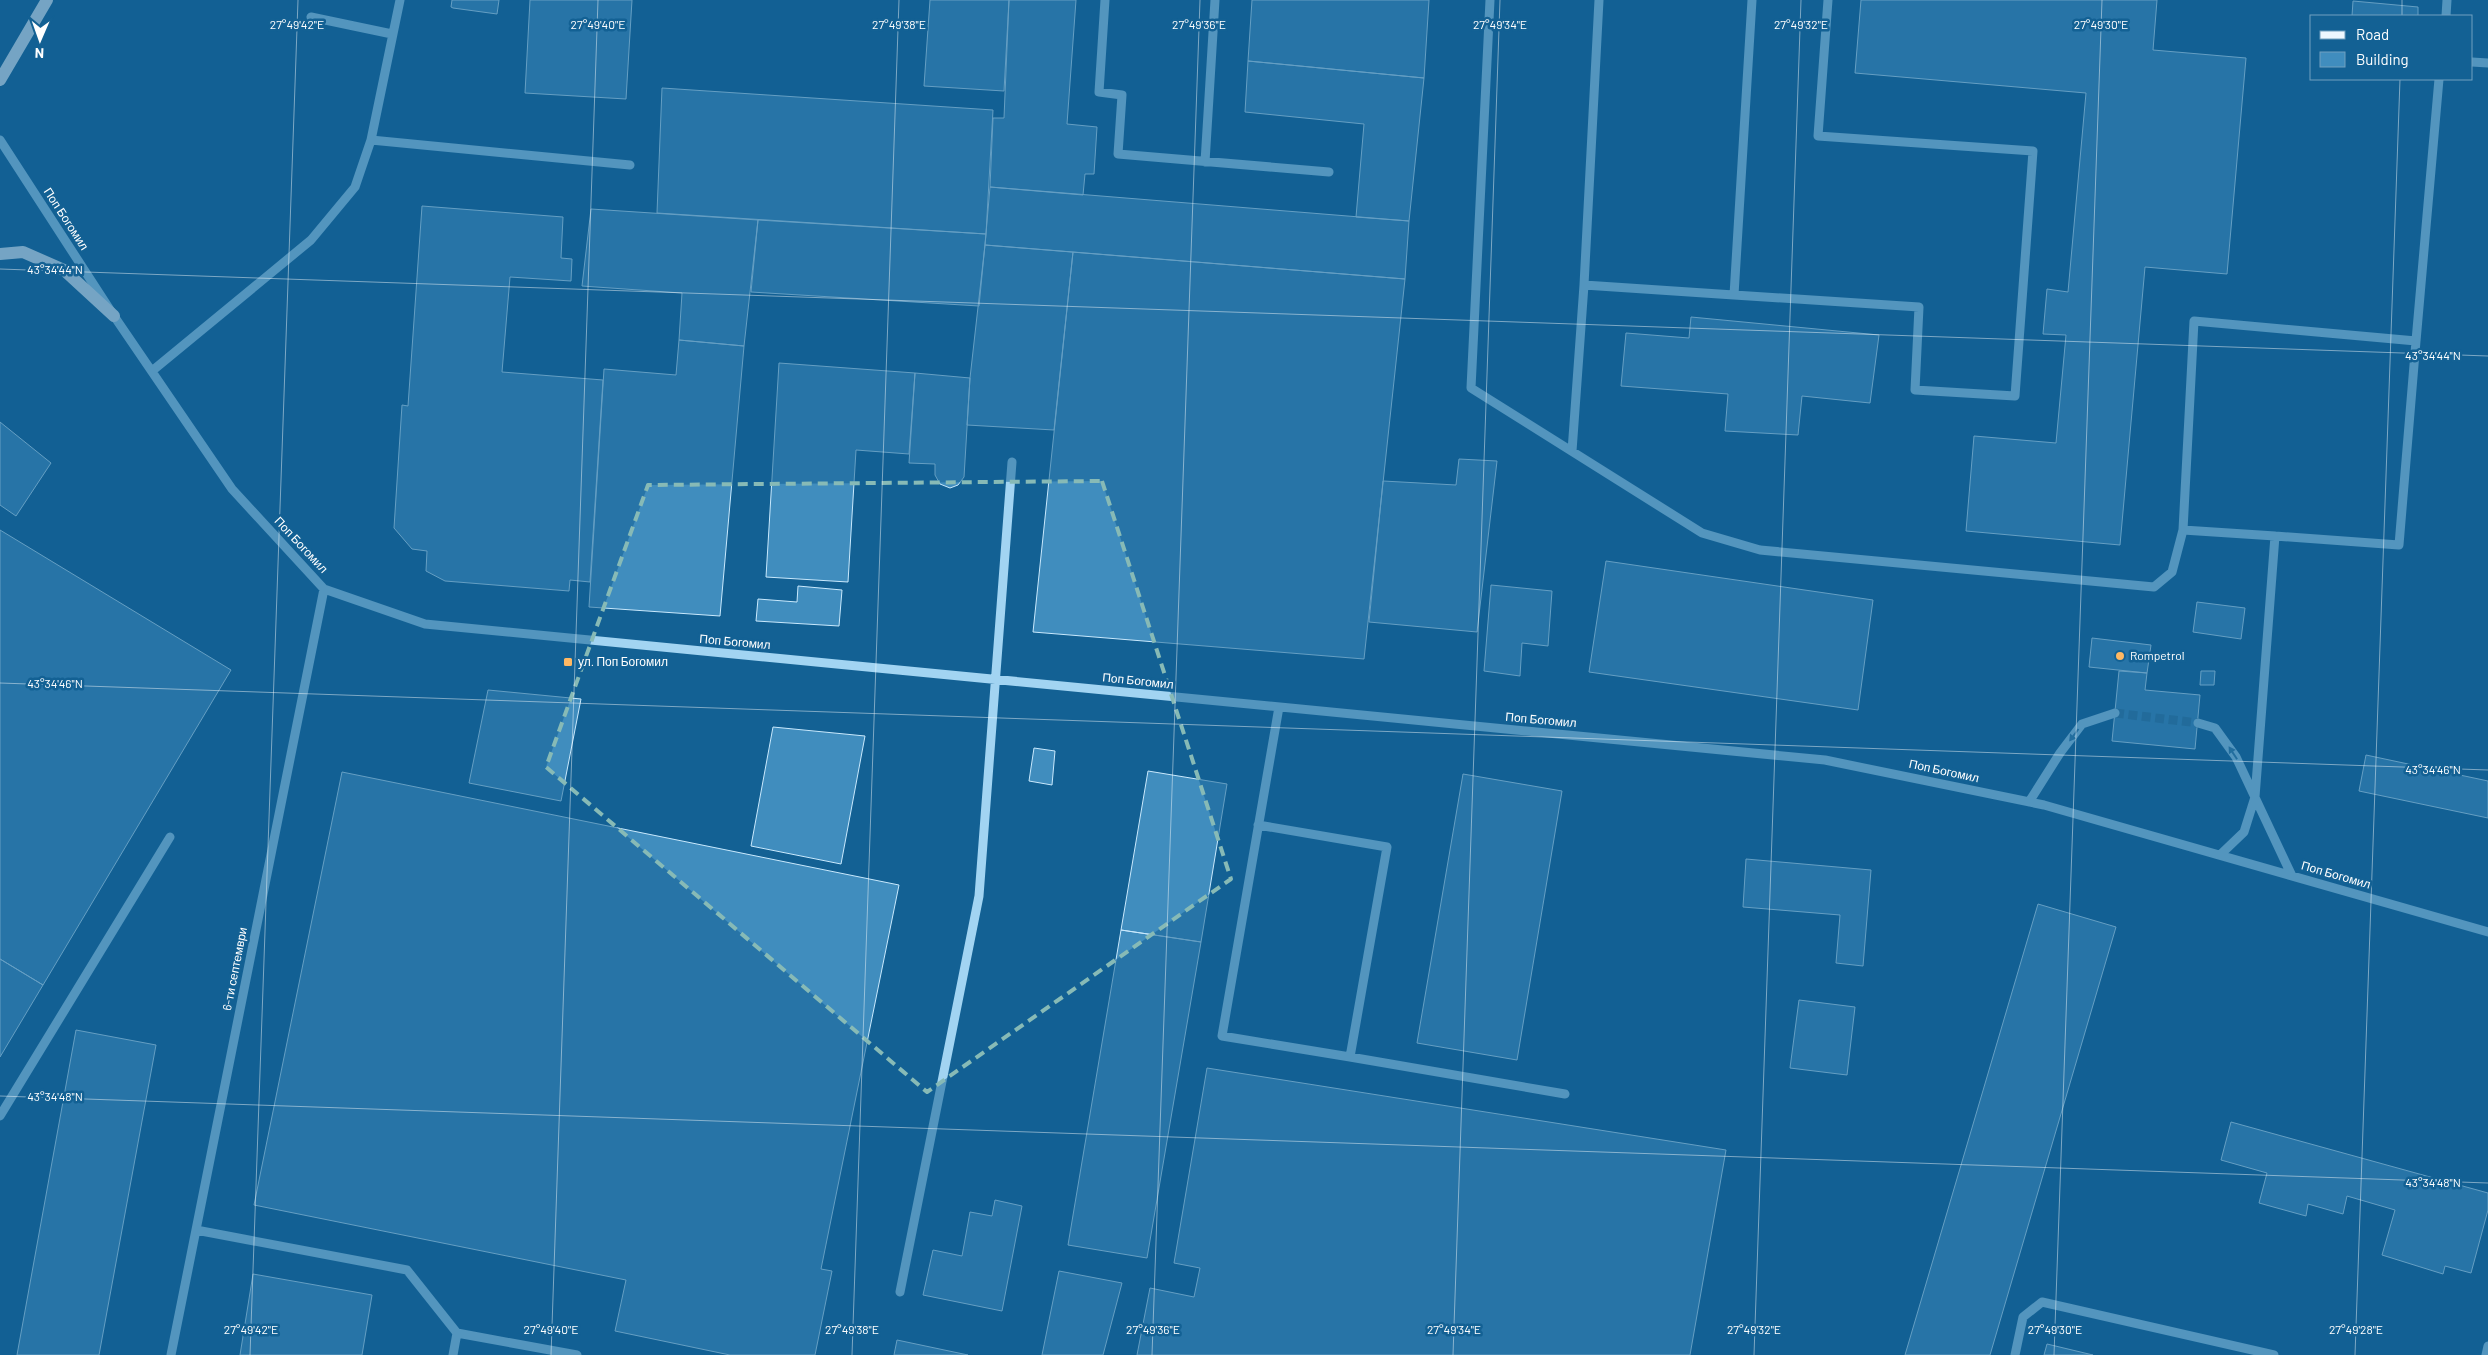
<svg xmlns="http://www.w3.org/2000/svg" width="2488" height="1355" font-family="Barlow,sans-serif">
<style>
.building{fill:#408dbe;stroke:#c9e9fd}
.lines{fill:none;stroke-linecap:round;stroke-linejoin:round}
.minor-tunnel{stroke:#3679a4;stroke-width:9;stroke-dasharray:9 4.5;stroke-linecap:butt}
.minor{stroke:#a2d4f2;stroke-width:9}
.major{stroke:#edf7ff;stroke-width:12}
.oneway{fill:#377eac}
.marked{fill:none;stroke:#87bab6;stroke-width:4;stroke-dasharray:10 6;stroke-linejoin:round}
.ticks{fill:none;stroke:#fff;stroke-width:1;stroke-opacity:0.45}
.poi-dot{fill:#ffb863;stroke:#136194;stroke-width:2}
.labels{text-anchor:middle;stroke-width:5;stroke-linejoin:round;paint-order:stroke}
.street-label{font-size:12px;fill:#fff;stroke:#136194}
.poi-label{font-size:12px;fill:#fff;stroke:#136194;text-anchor:start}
.ticks-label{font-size:12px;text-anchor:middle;fill:#fff;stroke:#136194;stroke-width:5;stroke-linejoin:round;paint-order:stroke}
</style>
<rect width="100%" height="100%" fill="#136194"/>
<path class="building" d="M 452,0 L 499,0 L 497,14 L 453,8 L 451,7 Z
M 530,0 L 632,0 L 626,99 L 525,93 Z
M 930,0 L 1009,0 L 1004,91 L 924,86 Z
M 1009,0 L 1076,0 L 1067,124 L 1097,127 L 1094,174 L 1085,174 L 1083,195 L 990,187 L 993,118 L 1004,118 Z
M 1252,0 L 1429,0 L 1424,78 L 1248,61 Z
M 1861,0 L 2157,0 L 2153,50 L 2246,58 L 2227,274 L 2145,267 L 2120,545 L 1966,531 L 1974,436 L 2056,443 L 2066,335 L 2043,334 L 2047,289 L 2068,292 L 2086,93 L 1855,73 Z
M 2353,1 L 2418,7 L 2418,16 L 2352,16 Z
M 1248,61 L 1424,78 L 1409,221 L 1356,217 L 1364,124 L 1245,112 Z
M 662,88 L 993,110 L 986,234 L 657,213 Z
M 990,187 L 1409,221 L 1405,279 L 985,245 Z
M 422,206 L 563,217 L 561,258 L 572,259 L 571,281 L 510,277 L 502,372 L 603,380 L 590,582 L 570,580 L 569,591 L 445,581 L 426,571 L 427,551 L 412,549 L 394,528 L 402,405 L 408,406 Z
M 591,209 L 758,220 L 744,346 L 679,340 L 682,293 L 582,286 Z
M 758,220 L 986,234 L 979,306 L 751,292 Z
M 985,245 L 1073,252 L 1054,430 L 967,425 L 970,378 Z
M 1073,252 L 1405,279 L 1364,659 L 1033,632 Z
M 1691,317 L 1879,335 L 1870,403 L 1802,396 L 1798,435 L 1725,431 L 1728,394 L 1621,386 L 1626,333 L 1689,338 Z
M 679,340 L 744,346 L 720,616 L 589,607 L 604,369 L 676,375 Z
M 779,363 L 915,373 L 909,454 L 856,450 L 848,582 L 766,577 Z
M 915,373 L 970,378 L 964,477 L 958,485 L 950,488 L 940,484 L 935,475 L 935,464 L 909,463 Z
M 0,422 L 51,463 L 16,516 L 0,505 Z
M 1459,459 L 1497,461 L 1477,632 L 1369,622 L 1383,481 L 1456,485 Z
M 0,530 L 231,670 L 43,985 L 0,959 Z
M 1606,561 L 1873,600 L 1858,710 L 1589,672 Z
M 1491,585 L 1552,591 L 1548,646 L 1522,643 L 1520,676 L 1484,671 Z
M 798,586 L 842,590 L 839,626 L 756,621 L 758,599 L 797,602 Z
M 2197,602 L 2245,608 L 2241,639 L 2193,632 Z
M 2092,638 L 2151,645 L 2147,673 L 2089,667 Z
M 2119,671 L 2147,673 L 2145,690 L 2200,695 L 2195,749 L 2112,741 Z
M 2201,671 L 2215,671 L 2214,685 L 2200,685 Z
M 488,690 L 581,699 L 561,801 L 469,783 Z
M 773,727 L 865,736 L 841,864 L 751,846 Z
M 1034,748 L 1055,751 L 1052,785 L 1029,781 Z
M 2366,755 L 2488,781 L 2488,818 L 2359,791 Z
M 1148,771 L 1227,784 L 1201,942 L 1121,930 Z
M 342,772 L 899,885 L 821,1269 L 832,1271 L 815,1355 L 730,1355 L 615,1331 L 626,1280 L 254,1205 Z
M 1463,774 L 1562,791 L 1517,1060 L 1417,1043 Z
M 1746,859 L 1871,870 L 1863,966 L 1836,963 L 1840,915 L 1743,907 Z
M 2038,904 L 2116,927 L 1990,1355 L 1905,1355 Z
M 1121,930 L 1201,942 L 1147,1258 L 1068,1245 Z
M 0,959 L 43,985 L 0,1057 Z
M 1799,1000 L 1855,1007 L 1847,1075 L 1790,1068 Z
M 76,1030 L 156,1045 L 99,1355 L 17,1355 Z
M 1207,1068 L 1726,1150 L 1690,1355 L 1137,1355 L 1150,1288 L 1194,1297 L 1200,1268 L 1174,1263 Z
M 2231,1122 L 2488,1193 L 2488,1210 L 2471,1273 L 2445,1266 L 2443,1274 L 2382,1255 L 2395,1210 L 2347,1196 L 2343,1214 L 2308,1204 L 2306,1216 L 2259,1203 L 2267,1173 L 2221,1160 Z
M 995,1200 L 1022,1206 L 1002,1311 L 923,1295 L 933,1250 L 962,1256 L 970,1212 L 992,1216 Z
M 1059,1271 L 1122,1283 L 1103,1355 L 1042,1355 Z
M 253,1274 L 372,1295 L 362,1355 L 240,1355 Z
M 897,1340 L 968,1355 L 894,1355 Z
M 2047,1344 L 2093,1355 L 2044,1355 Z"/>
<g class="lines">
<path class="minor-tunnel" d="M 2115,713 L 2198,723"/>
<path class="minor" d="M 1105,0 L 1099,92 L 1122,95 L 1118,154 L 1329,172
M 1490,0 L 1471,388 L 1702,533 L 1760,550 L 2154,587 L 2172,572 L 2183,530
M 1599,0 L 1584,285 L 1734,295 L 1752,0
M 2446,16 L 2447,0
M 311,17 L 392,34
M 2472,62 L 2488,63
M 0,140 L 114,316 L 232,489 L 324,589 L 425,624 L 1825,760 L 2044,805 L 2488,932
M 371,140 L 630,165
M 1205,162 L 1215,0
M 1734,295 L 1919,307 L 1915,390 L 2015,396 L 2033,151 L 1818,136 L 1828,0
M 152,371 L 311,240 L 355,187 L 371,140 L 400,0
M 1572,451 L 1584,285
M 2275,536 L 2399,545 L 2416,341
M 1279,707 L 1222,1036 L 1350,1057
M 2198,723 L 2215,728 L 2236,757 L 2292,876
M 2029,802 L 2060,753 L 2082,724 L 2115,713
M 1258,825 L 1387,847 L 1350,1057 L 1565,1094
M 2220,855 L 2244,832 L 2255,797 L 2275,536 L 2183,530 L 2194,321 L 2416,341 L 2439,79
M 0,1116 L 170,837
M 196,1230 L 407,1270 L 457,1333 L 453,1355
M 900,1292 L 979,896 L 1012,462
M 457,1333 L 577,1355
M 171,1355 L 324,589
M 2015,1355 L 2023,1317 L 2042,1302 L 2274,1355
M 2486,1355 L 2488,1346"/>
<path class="major" d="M 0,80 L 47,0
M 0,254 L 23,252 L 64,270 L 114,316"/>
</g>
<defs><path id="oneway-solid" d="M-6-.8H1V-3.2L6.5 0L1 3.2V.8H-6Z" transform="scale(1.25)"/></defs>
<g class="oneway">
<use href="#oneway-solid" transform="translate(2074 735) rotate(127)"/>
<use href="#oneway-solid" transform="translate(2233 753) rotate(-123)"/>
</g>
<path d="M0 0H2488V1355H0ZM 1102,481 L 1231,879 L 927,1092 L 546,767 L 648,485 Z" fill="#136194" fill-opacity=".55" fill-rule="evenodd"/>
<path class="marked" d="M 1102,481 L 1231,879 L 927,1092 L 546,767 L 648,485 Z"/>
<path class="ticks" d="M 2402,16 L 2402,0M 0,269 L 2488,356M 0,683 L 2488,770M 0,1096 L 2488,1183M 250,1355 L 298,0M 551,1355 L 598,0M 852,1355 L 899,0M 1152,1355 L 1200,0M 1453,1355 L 1500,0M 1754,1355 L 1801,0M 2054,1355 L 2102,0M 2355,1355 L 2400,79"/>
<g class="poi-dot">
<circle cx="2120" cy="656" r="5"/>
<rect x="563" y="657" width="10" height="10" rx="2.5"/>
</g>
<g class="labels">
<g class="street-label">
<text transform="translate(66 219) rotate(57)" y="4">Поп Богомил</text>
<text transform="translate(301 545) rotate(47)" y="4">Поп Богомил</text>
<text transform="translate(735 642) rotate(5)" y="4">Поп Богомил</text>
<text transform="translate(1138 681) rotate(6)" y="4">Поп Богомил</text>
<text transform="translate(1541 720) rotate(5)" y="4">Поп Богомил</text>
<text transform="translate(1944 771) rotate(12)" y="4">Поп Богомил</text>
<text transform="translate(2336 875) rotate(16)" y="4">Поп Богомил</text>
<text transform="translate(235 969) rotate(-79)" y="4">6-ти септември</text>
</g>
<g class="poi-label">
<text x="2130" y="660">Rompetrol</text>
<text x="578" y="666">ул. Поп Богомил</text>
</g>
</g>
<g class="ticks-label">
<text x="297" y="29">27°49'42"E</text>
<text x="598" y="29">27°49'40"E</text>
<text x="899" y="29">27°49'38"E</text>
<text x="1199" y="29">27°49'36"E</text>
<text x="1500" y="29">27°49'34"E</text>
<text x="1801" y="29">27°49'32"E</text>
<text x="2101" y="29">27°49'30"E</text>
<text x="55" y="274">43°34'44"N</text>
<text x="2433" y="360">43°34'44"N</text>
<text x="55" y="688">43°34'46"N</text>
<text x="2433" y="774">43°34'46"N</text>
<text x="55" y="1101">43°34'48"N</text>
<text x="2433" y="1187">43°34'48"N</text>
<text x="251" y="1334">27°49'42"E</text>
<text x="551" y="1334">27°49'40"E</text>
<text x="852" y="1334">27°49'38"E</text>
<text x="1153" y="1334">27°49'36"E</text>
<text x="1454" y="1334">27°49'34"E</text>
<text x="1754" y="1334">27°49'32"E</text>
<text x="2055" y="1334">27°49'30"E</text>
<text x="2356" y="1334">27°49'28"E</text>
</g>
<rect x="2310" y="15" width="162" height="65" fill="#136194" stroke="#71a0bf"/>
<rect x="2320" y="31" width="25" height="8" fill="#edf7ff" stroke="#71a0bf"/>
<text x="2356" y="40" font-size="15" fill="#ffffff">Road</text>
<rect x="2320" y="52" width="25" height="15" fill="#408dbe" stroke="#71a0bf"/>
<text x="2356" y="65" font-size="15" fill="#ffffff">Building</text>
<g transform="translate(40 40) rotate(182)" stroke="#136194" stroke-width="4" paint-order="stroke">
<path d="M0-4L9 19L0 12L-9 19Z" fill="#ffffff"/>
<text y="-8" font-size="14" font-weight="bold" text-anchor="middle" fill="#ffffff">N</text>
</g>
</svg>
